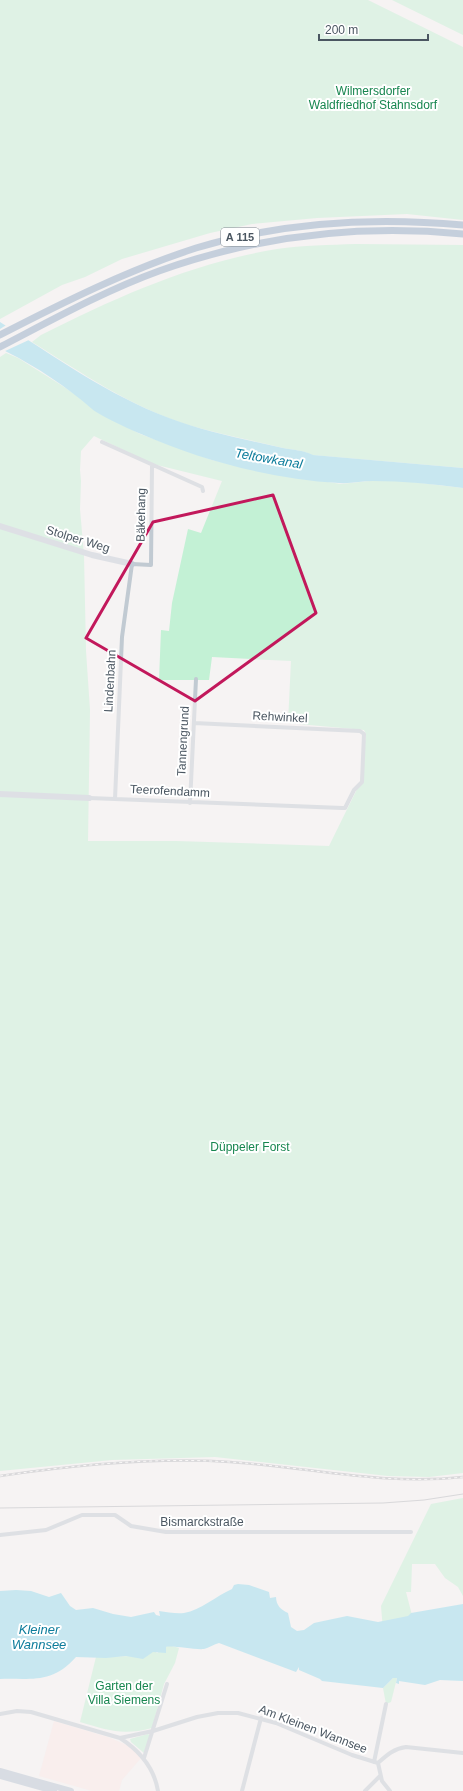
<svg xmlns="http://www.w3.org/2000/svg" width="463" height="1791" font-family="Helvetica,sans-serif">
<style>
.medical{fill:#fce8e6}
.green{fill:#c3f1d5;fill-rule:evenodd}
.water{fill:#90daee}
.pier{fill:#f5f3f3}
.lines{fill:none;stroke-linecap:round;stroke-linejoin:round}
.street{stroke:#c1cad2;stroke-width:4}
.secondary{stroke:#c1cbd6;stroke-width:6}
.primary{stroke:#b3c2d1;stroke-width:6}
.highway{stroke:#8ba5c1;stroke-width:7}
.tram{stroke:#b5b8bd;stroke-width:1}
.rail-casing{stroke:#b5b8bd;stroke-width:2.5}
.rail{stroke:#fff;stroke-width:1;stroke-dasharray:3;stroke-linecap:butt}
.marked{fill:none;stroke:#c2185b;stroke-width:3;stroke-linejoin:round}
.labels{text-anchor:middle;stroke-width:4;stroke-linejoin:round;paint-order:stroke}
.shield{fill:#fff;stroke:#808990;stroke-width:1}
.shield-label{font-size:11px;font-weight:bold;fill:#4a5661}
.park-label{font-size:12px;fill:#17864f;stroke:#fff}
.street-label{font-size:12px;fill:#4a5661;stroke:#fff}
.water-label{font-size:13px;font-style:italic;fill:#0c7c9b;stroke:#fff}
</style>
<rect width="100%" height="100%" fill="#f5f3f3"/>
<path class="medical" d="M 54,1721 L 108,1737 L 129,1746 L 137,1753 L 141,1758 L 122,1780 L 119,1791 L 92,1791 L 39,1776 Z"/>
<path class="green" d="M 0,0 L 368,0 L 463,47 L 463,220 L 407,214 L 317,218 L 252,224 L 210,233 L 122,259 L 85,277 L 62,285 L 0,319 Z
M 392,0 L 463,0 L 463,35 Z
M 356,244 L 463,245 L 463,468 L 312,455 C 302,450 293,450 283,448 C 251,440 219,434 188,425 C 131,407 82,373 32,342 L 41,335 C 117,297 192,263 277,249 C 303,245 330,245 356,244 Z
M 6,353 L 18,358 L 61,385 L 82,399 L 93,409 L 140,434 L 212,460 L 270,473 L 341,484 L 369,481 L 404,481 L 463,488 L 463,1473 L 429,1477 L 388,1476 L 215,1457 L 112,1460 L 0,1471 L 0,357 ZM 94,436 L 153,464 L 222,481 L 201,533 L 188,529 L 172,603 L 169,631 L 161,630 L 159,680 L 209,680 L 212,657 L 291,661 L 288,723 L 364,730 L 366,734 L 360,783 L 329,846 L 176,841 L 88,841 L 90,710 L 86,651 L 84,556 L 80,509 L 81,481 L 80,470 L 81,451 Z
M 463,1498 L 463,1596 L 458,1587 L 445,1578 L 435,1564 L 412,1564 L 411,1592 L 406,1592 L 415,1627 L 383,1630 L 381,1606 L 431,1504 Z
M 169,1645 L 179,1648 L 175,1663 L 164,1684 L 152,1728 C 122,1736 108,1730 80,1722 L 96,1657 L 133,1656 L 155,1651 L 157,1653 Z
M 393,1678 L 397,1678 L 391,1702 L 386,1704 L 383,1688 Z
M 148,1734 L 150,1735 L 144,1753 L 131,1742 L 130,1739 Z"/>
<path class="water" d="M 0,322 C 54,356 108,395 169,418 C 205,432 245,439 283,448 C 294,450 302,450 313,455 L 463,468 L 463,488 C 433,484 403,481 373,481 C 362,481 350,484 339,483 C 272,479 203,461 141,434 C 129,429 101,416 92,409 C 67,387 37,367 7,352 L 0,348 Z
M 238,1584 L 249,1585 L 269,1592 L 270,1598 L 276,1597 C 276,1605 281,1610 288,1613 L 291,1627 L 297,1631 L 304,1630 L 314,1623 L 347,1616 L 378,1622 L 408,1616 L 411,1613 L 463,1604 L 463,1681 L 440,1680 L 425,1685 L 399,1681 L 399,1684 L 396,1683 L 397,1678 L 393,1678 L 383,1688 L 322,1681 L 320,1679 L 299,1670 L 299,1667 L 296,1672 L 219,1643 C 214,1644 209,1648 204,1649 C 195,1650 171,1645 166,1647 L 166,1653 L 153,1652 L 143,1659 L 126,1656 L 106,1658 L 76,1657 C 52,1684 33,1678 0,1679 L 0,1591 L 16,1590 L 31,1591 L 49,1597 L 61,1593 L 70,1606 L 76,1610 L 93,1608 L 113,1614 L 131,1617 L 154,1612 L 156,1615 L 160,1616 L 159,1611 C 167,1612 176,1614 184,1613 C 201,1610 216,1596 232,1589 L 234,1585 Z"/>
<path class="pier" d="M 8,324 L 31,339 L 3,352 L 0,350 L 0,329 Z"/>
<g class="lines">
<path class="street" d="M 102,442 L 202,487 L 203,491
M 89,798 L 342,808 L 345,808 L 354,790 L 362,782 L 364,734 L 360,731 L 194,723
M 115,799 L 122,637 L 132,564 L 151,565 L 152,466
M 190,803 L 196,679
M 0,1535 L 46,1530 L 82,1515 L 115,1515 L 131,1526 L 166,1532 L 411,1532
M 0,1714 L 17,1711 L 31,1712 L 120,1738 L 153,1731 L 197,1717 L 218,1713 L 238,1713 L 276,1723 L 352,1755 L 378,1763 C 387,1755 393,1749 406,1747 L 463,1753
M 120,1738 C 140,1751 154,1767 158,1791
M 144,1758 L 167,1684
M 374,1762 L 386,1704
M 378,1763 L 382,1781 L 390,1791
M 242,1791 L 261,1718
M 365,1791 L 380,1776"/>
<path class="secondary" d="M 0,526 L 92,555 L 132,564
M 0,794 L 89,798"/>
<path class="primary" d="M 0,1771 L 71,1791
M 0,1776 L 54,1791"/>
<path class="highway" d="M 0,335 C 64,302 128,270 196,248 C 282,222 374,217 463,225
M 0,347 C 52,320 104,291 159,271 C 257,236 360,224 463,234"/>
<path class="tram" d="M 0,1508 L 383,1503 L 424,1500 L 463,1494"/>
<g class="rail-casing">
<path id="rail" d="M 0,1476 C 75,1465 154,1457 230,1462 C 310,1467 382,1486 463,1477"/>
</g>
<use href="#rail" class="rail"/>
</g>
<path d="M0 0H463V1791H0ZM 273,495 L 316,613 L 195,701 L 86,638 L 153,522 Z" fill="#f5f3f3" fill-opacity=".55" fill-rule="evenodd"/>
<path class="marked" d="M 273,495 L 316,613 L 195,701 L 86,638 L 153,522 Z"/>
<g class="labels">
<rect class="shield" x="221" y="228" width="38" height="18" rx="3"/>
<g class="shield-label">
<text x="240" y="241">A 115</text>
</g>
<g class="park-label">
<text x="373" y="95">Wilmersdorfer<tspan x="373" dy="14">Waldfriedhof Stahnsdorf</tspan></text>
<text x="250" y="1151">Düppeler Forst</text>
<text x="124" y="1690">Garten der<tspan x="124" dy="14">Villa Siemens</tspan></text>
</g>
<g class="street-label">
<text transform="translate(141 515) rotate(-89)" y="4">Bäkehang</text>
<text transform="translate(78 539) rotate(17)" y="4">Stolper Weg</text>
<text transform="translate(110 681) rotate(-87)" y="4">Lindenbahn</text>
<text transform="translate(280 717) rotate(3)" y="4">Rehwinkel</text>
<text transform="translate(183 741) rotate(-87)" y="4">Tannengrund</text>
<text transform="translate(170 791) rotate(3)" y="4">Teerofendamm</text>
<text x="202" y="1526">Bismarckstraße</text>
<text transform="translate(313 1729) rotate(21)" y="4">Am Kleinen Wannsee</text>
</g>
<g class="water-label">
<text transform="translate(269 458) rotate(10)" y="5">Teltowkanal</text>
<text x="39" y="1634">Kleiner<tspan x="39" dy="15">Wannsee</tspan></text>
</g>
</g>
<path d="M319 34v6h109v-6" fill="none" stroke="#4a5661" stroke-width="2"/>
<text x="325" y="34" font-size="12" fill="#4a5661" stroke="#ffffff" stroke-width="3" paint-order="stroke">200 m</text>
</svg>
